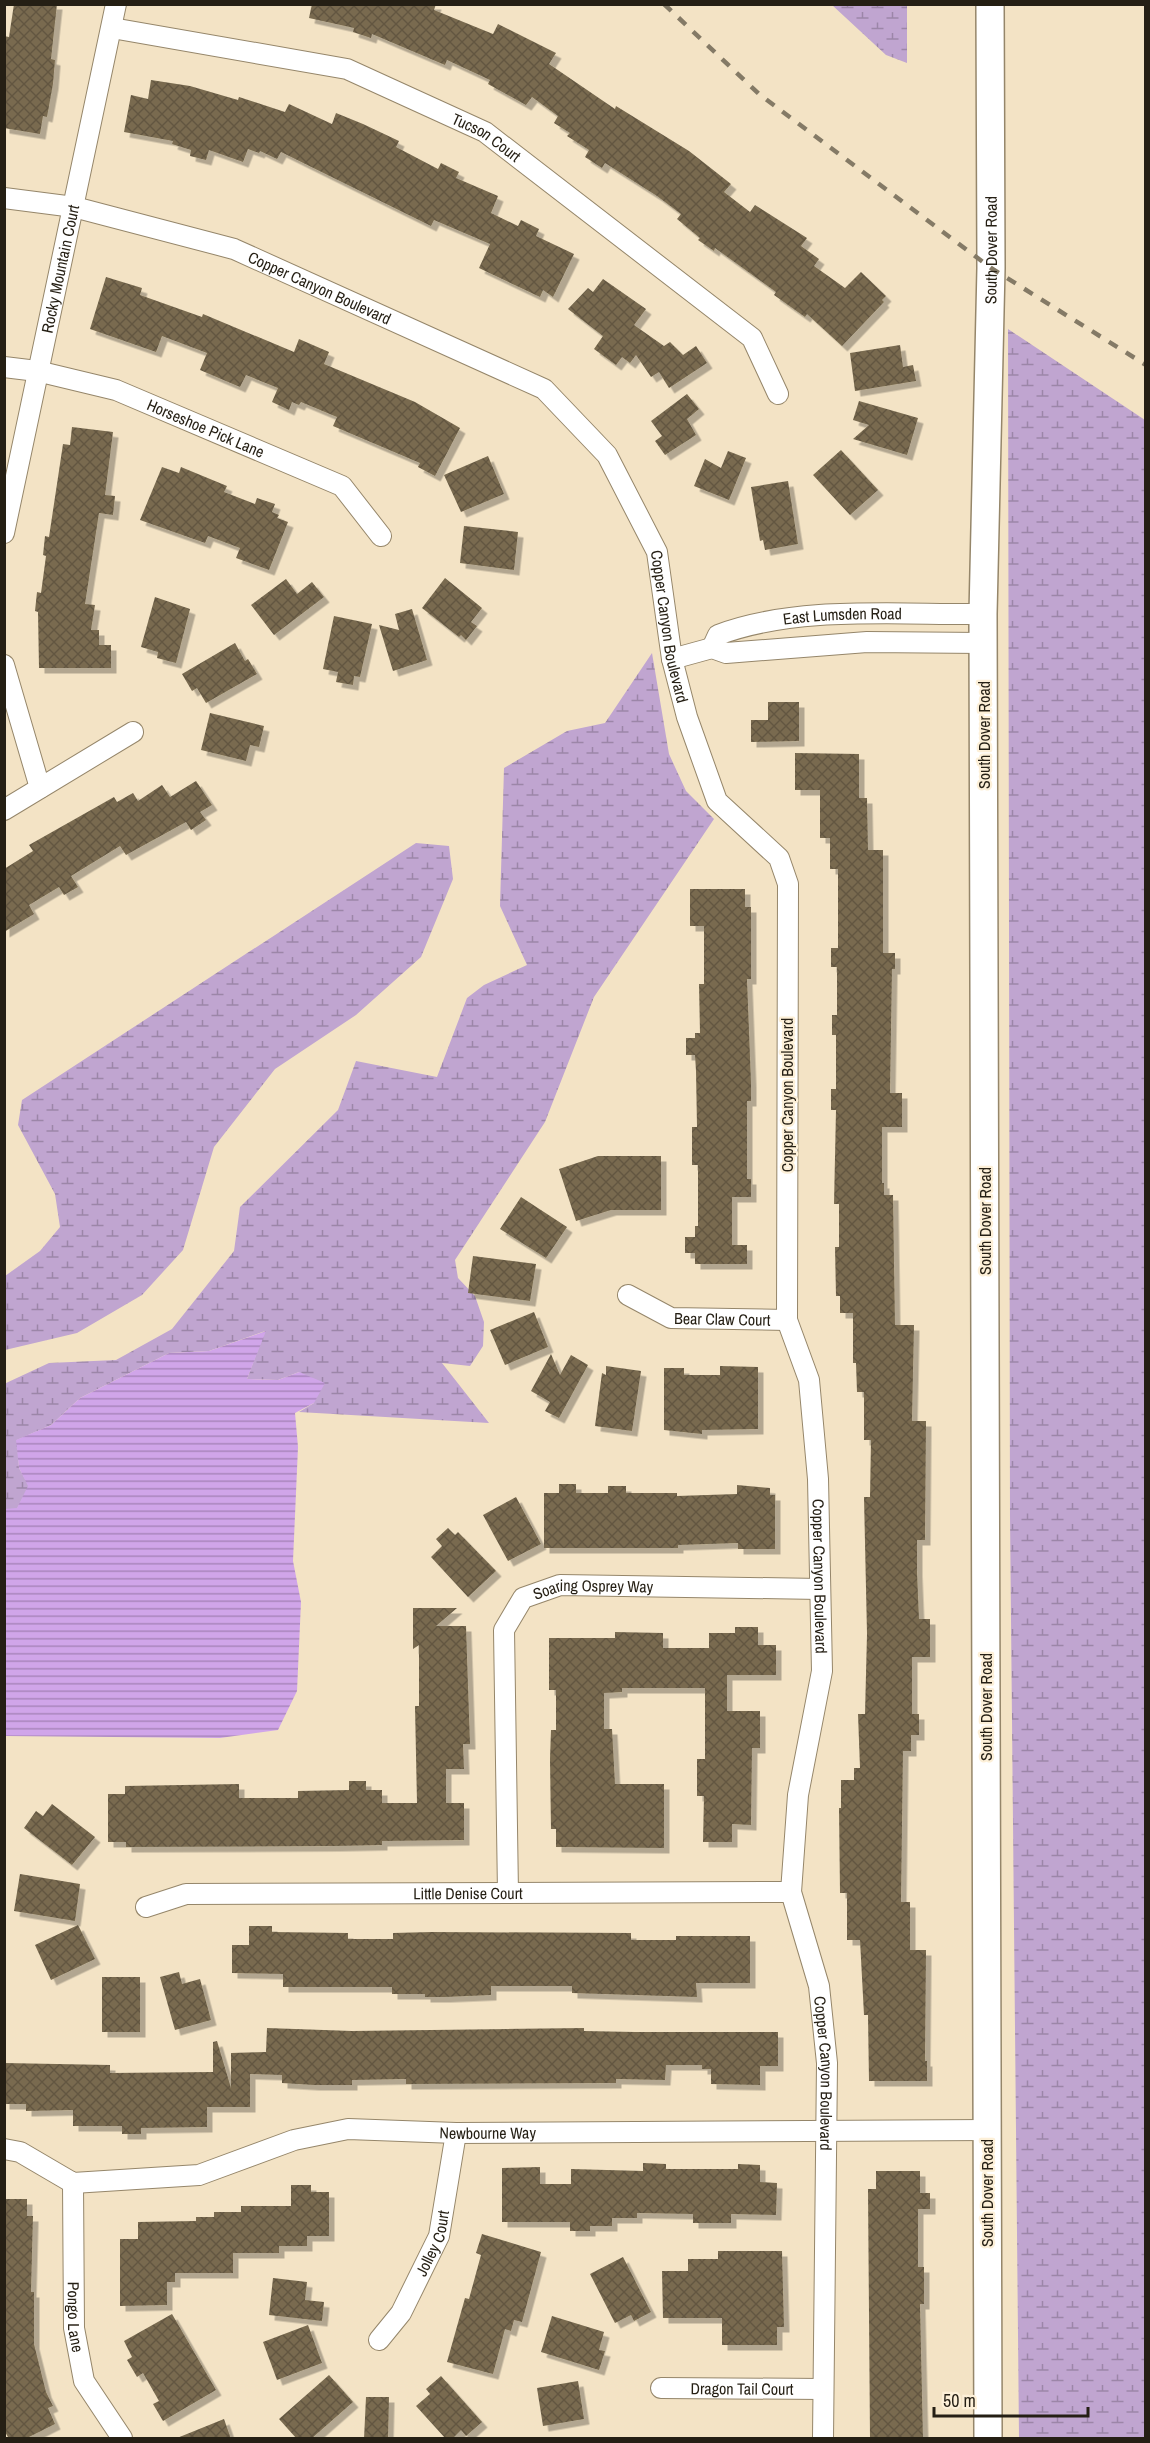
<svg xmlns="http://www.w3.org/2000/svg" width="1150" height="2443" font-family="'Archivo Narrow',sans-serif">
<style>
.wetland{fill:url(#wetland-marsh)}
.water{fill:url(#water-rules)}
.building{fill:url(#building-cross-hatch);filter:url(#shadow)}
.lines{fill:none;stroke-linecap:round;stroke-linejoin:round}
.street-casing{stroke:#95866a;stroke-width:22}
.secondary-casing{stroke:#95866a;stroke-width:30}
.street{stroke:#fff;stroke-width:20}
.secondary{stroke:#fff;stroke-width:27}
.rail{stroke:#847a66;stroke-width:4.5;stroke-dasharray:10 10;stroke-linecap:butt}
.labels{text-anchor:middle;stroke-width:4.5;stroke-linejoin:round;paint-order:stroke}
.street-label{font-size:16px;fill:#251f14;stroke:#fdf0d8}
</style>
<defs>
<pattern id="wetland-marsh" width="20" height="14" patternUnits="userSpaceOnUse" patternTransform="scale(1.5)"><rect width="20" height="14" fill="#c0a5d0"/><path d="M1 5h8M5 5V1M11 12h8M15 12V8" fill="none" stroke="#9c86a8"/></pattern>
<pattern id="water-rules" width="6" height="5" patternUnits="userSpaceOnUse" patternTransform="scale(1.5)"><rect width="6" height="5" fill="#d0a5e9"/><path d="M0 2.5h6" fill="none" stroke="#a986bc"/></pattern>
<pattern id="building-cross-hatch" width="8" height="8" patternUnits="userSpaceOnUse" patternTransform="scale(1.5)"><rect width="8" height="8" fill="#796b50"/><path d="M0 0l8 8M0 8l8-8" fill="none" stroke="#635741"/></pattern>
<filter id="shadow"><feDropShadow dx="5.5" dy="5.5" stdDeviation="0" flood-color="#0004"/></filter>
</defs>
<rect width="100%" height="100%" fill="#f3e3c5"/>
<path class="wetland" d="M 832,5 L 907,5 L 907,63 L 886,55 Z
M 1008,329 L 1145,420 L 1145,2438 L 1019,2438 L 1010,1516 Z
M 652,653 L 669,754 L 686,791 L 714,819 L 594,997 L 545,1122 L 455,1260 L 458,1278 L 475,1296 L 484,1322 L 483,1346 L 470,1366 L 442,1363 L 489,1423 L 299,1412 L 314,1403 L 299,1372 L 278,1380 L 247,1379 L 265,1331 L 209,1351 L 169,1353 L 80,1398 L 51,1425 L 17,1440 L 19,1468 L 29,1486 L 17,1509 L 5,1509 L 4,1384 L 49,1363 L 116,1360 L 172,1329 L 234,1251 L 240,1207 L 338,1110 L 356,1061 L 437,1077 L 467,998 L 484,985 L 527,965 L 500,906 L 504,768 L 567,731 L 605,723 Z
M 416,843 L 449,846 L 453,879 L 421,957 L 356,1015 L 275,1069 L 214,1147 L 183,1250 L 142,1295 L 77,1333 L 5,1350 L 5,1276 L 40,1251 L 60,1227 L 55,1194 L 18,1125 L 22,1100 Z"/>
<path class="water" d="M 266,1331 L 247,1379 L 278,1380 L 299,1372 L 325,1383 L 314,1403 L 295,1413 L 298,1447 L 293,1561 L 301,1602 L 297,1691 L 278,1730 L 220,1738 L 5,1736 L 5,1509 L 17,1508 L 28,1486 L 19,1468 L 16,1440 L 51,1425 L 80,1398 L 169,1353 L 209,1351 Z"/>
<path class="building" d="M 14,4 L 57,4 L 51,59 L 55,60 L 53,84 L 47,117 L 43,116 L 40,134 L 4,128 L 4,36 L 9,37 Z
M 312,4 L 436,4 L 434,10 L 493,34 L 498,24 L 556,53 L 549,64 L 615,109 L 616,106 L 689,151 L 731,184 L 724,192 L 750,212 L 755,205 L 807,238 L 801,246 L 819,259 L 814,266 L 845,288 L 861,272 L 886,296 L 882,300 L 884,302 L 842,346 L 807,314 L 805,317 L 774,295 L 776,292 L 715,248 L 714,251 L 698,240 L 700,238 L 677,219 L 681,214 L 657,196 L 605,163 L 602,168 L 585,157 L 589,150 L 567,136 L 570,133 L 554,123 L 558,116 L 532,97 L 526,105 L 488,84 L 490,80 L 447,60 L 445,65 L 372,34 L 371,38 L 353,32 L 354,28 L 309,18 Z
M 151,80 L 190,86 L 238,100 L 239,97 L 285,112 L 289,104 L 332,124 L 336,113 L 363,124 L 399,141 L 396,147 L 438,169 L 441,163 L 459,172 L 456,178 L 498,196 L 491,213 L 518,226 L 521,220 L 539,229 L 536,236 L 574,254 L 553,297 L 543,290 L 540,297 L 479,268 L 490,244 L 434,220 L 431,226 L 281,152 L 277,159 L 260,151 L 259,153 L 248,149 L 243,162 L 209,150 L 206,160 L 190,156 L 191,150 L 172,144 L 173,141 L 124,132 L 131,95 L 148,99 Z
M 106,277 L 142,288 L 140,295 L 202,317 L 203,314 L 294,352 L 299,339 L 329,352 L 324,364 L 415,402 L 460,428 L 435,476 L 418,467 L 420,463 L 333,426 L 337,417 L 301,402 L 299,405 L 292,402 L 289,410 L 272,402 L 278,388 L 246,375 L 240,387 L 200,370 L 207,353 L 162,336 L 156,352 L 90,329 Z
M 603,279 L 646,309 L 634,325 L 664,346 L 670,342 L 683,355 L 696,346 L 707,363 L 669,388 L 659,372 L 651,377 L 636,355 L 630,363 L 622,357 L 616,365 L 594,349 L 603,336 L 568,309 L 588,288 L 593,292 Z
M 900,345 L 903,367 L 913,365 L 916,381 L 855,391 L 850,353 Z
M 687,394 L 699,409 L 687,419 L 696,435 L 665,455 L 655,441 L 662,436 L 651,421 Z
M 859,401 L 918,418 L 907,455 L 853,439 L 869,425 L 853,420 Z
M 72,427 L 113,432 L 105,495 L 115,496 L 113,515 L 99,513 L 85,604 L 95,605 L 91,630 L 99,630 L 99,645 L 111,645 L 111,668 L 39,668 L 38,612 L 35,611 L 37,592 L 41,593 L 46,556 L 43,555 L 45,536 L 49,537 L 63,444 L 70,445 Z
M 841,450 L 878,490 L 850,515 L 813,475 Z
M 728,451 L 746,458 L 729,500 L 694,486 L 705,459 L 721,468 Z
M 488,456 L 504,494 L 461,512 L 444,475 Z
M 162,467 L 179,473 L 181,467 L 227,486 L 224,492 L 255,504 L 257,498 L 275,504 L 272,512 L 279,515 L 277,518 L 288,522 L 269,570 L 236,558 L 240,548 L 208,536 L 205,543 L 140,520 Z
M 788,481 L 798,544 L 765,550 L 763,540 L 760,541 L 751,487 Z
M 464,526 L 518,532 L 514,570 L 460,563 Z
M 445,578 L 482,608 L 471,622 L 477,626 L 466,640 L 461,635 L 459,637 L 422,608 Z
M 286,579 L 297,594 L 312,582 L 324,597 L 274,635 L 251,605 Z
M 155,597 L 190,609 L 176,663 L 157,658 L 158,652 L 141,647 Z
M 412,609 L 427,660 L 393,671 L 379,625 L 399,630 L 395,614 Z
M 334,616 L 372,624 L 360,677 L 354,676 L 353,685 L 336,682 L 338,672 L 323,669 Z
M 235,643 L 245,661 L 248,659 L 257,674 L 206,703 L 197,688 L 192,691 L 182,674 Z
M 768,702 L 799,702 L 799,741 L 751,742 L 751,720 L 768,720 Z
M 210,713 L 264,726 L 259,747 L 250,745 L 246,761 L 201,750 Z
M 795,753 L 859,754 L 859,798 L 867,798 L 868,850 L 883,850 L 883,953 L 895,953 L 895,969 L 892,969 L 890,1093 L 902,1093 L 902,1127 L 882,1127 L 882,1183 L 884,1183 L 884,1195 L 893,1195 L 895,1325 L 914,1325 L 912,1421 L 926,1421 L 925,1540 L 917,1540 L 917,1571 L 919,1619 L 930,1619 L 930,1657 L 912,1657 L 912,1714 L 919,1714 L 919,1735 L 911,1735 L 911,1751 L 903,1751 L 901,1902 L 910,1902 L 910,1950 L 926,1950 L 925,2061 L 927,2061 L 927,2081 L 869,2081 L 868,2015 L 864,2015 L 860,1940 L 847,1940 L 847,1893 L 840,1893 L 839,1808 L 841,1808 L 841,1780 L 854,1780 L 854,1768 L 860,1768 L 858,1714 L 865,1714 L 867,1634 L 864,1497 L 870,1497 L 871,1440 L 864,1440 L 864,1392 L 857,1392 L 856,1363 L 853,1363 L 853,1313 L 840,1313 L 840,1296 L 836,1296 L 835,1247 L 839,1247 L 839,1204 L 834,1204 L 836,1110 L 831,1110 L 831,1089 L 836,1089 L 836,1035 L 832,1035 L 832,1015 L 837,1015 L 837,967 L 831,967 L 831,948 L 838,948 L 838,869 L 830,869 L 830,838 L 820,838 L 820,790 L 795,790 Z
M 196,781 L 212,805 L 200,812 L 206,820 L 191,830 L 186,822 L 126,855 L 120,846 L 71,876 L 78,887 L 64,895 L 59,887 L 29,905 L 34,914 L 4,932 L 4,869 L 33,851 L 29,845 L 114,797 L 117,802 L 133,793 L 138,801 L 162,785 L 170,797 Z
M 690,889 L 745,889 L 745,907 L 751,907 L 751,979 L 747,979 L 751,1082 L 751,1101 L 747,1101 L 747,1179 L 751,1179 L 751,1197 L 732,1197 L 732,1245 L 747,1245 L 747,1264 L 695,1264 L 695,1253 L 685,1253 L 685,1237 L 695,1237 L 695,1226 L 698,1226 L 698,1165 L 692,1165 L 692,1127 L 697,1127 L 696,1071 L 695,1055 L 686,1055 L 686,1038 L 695,1038 L 695,1033 L 700,1033 L 699,984 L 704,984 L 704,926 L 690,926 Z
M 598,1156 L 661,1156 L 661,1210 L 611,1210 L 576,1221 L 559,1169 Z
M 521,1197 L 567,1227 L 546,1258 L 500,1229 Z
M 473,1256 L 536,1264 L 530,1301 L 468,1293 Z
M 534,1312 L 548,1347 L 505,1365 L 490,1330 Z
M 551,1354 L 560,1375 L 571,1355 L 588,1365 L 559,1418 L 545,1411 L 550,1402 L 531,1391 Z
M 606,1366 L 641,1371 L 632,1431 L 595,1426 L 602,1373 L 606,1375 Z
M 720,1366 L 758,1367 L 758,1429 L 702,1430 L 702,1434 L 664,1430 L 664,1368 L 684,1368 L 684,1375 L 720,1375 Z
M 559,1484 L 576,1484 L 576,1493 L 608,1493 L 608,1486 L 626,1486 L 626,1493 L 677,1493 L 677,1496 L 737,1494 L 737,1485 L 770,1488 L 770,1495 L 775,1495 L 775,1549 L 738,1549 L 738,1543 L 678,1545 L 678,1548 L 544,1548 L 544,1493 L 559,1493 Z
M 516,1497 L 541,1544 L 508,1561 L 483,1515 Z
M 448,1528 L 455,1535 L 458,1532 L 496,1571 L 468,1597 L 431,1557 L 442,1546 L 436,1539 Z
M 413,1608 L 457,1608 L 436,1626 L 466,1626 L 470,1744 L 463,1744 L 464,1769 L 446,1769 L 446,1803 L 464,1803 L 464,1840 L 382,1841 L 382,1845 L 335,1846 L 126,1847 L 126,1842 L 108,1842 L 108,1794 L 125,1794 L 125,1786 L 239,1784 L 239,1798 L 298,1798 L 298,1791 L 349,1790 L 349,1781 L 366,1781 L 366,1790 L 382,1790 L 382,1803 L 417,1803 L 415,1706 L 419,1706 L 419,1645 L 413,1649 Z
M 735,1627 L 758,1627 L 758,1645 L 776,1645 L 776,1675 L 727,1675 L 727,1711 L 760,1711 L 760,1748 L 752,1748 L 751,1825 L 732,1824 L 732,1842 L 703,1842 L 704,1796 L 697,1796 L 697,1759 L 705,1759 L 705,1688 L 622,1688 L 622,1692 L 604,1693 L 604,1729 L 612,1729 L 615,1784 L 664,1784 L 664,1848 L 556,1847 L 556,1829 L 551,1829 L 550,1759 L 551,1730 L 556,1730 L 556,1690 L 549,1690 L 549,1638 L 615,1638 L 615,1632 L 663,1633 L 663,1648 L 709,1648 L 709,1633 L 735,1633 Z
M 52,1804 L 95,1837 L 72,1865 L 24,1828 L 36,1811 L 43,1816 Z
M 20,1874 L 80,1884 L 75,1921 L 14,1911 Z
M 78,1925 L 95,1959 L 51,1980 L 35,1945 Z
M 249,1926 L 272,1926 L 272,1932 L 348,1933 L 348,1939 L 393,1939 L 393,1933 L 432,1932 L 631,1933 L 631,1940 L 676,1940 L 676,1936 L 750,1936 L 750,1983 L 696,1983 L 697,1997 L 572,1993 L 572,1986 L 491,1986 L 491,1995 L 445,1997 L 425,1997 L 425,1994 L 392,1994 L 392,1987 L 283,1987 L 283,1974 L 232,1973 L 232,1945 L 249,1945 Z
M 179,1972 L 182,1984 L 200,1979 L 211,2020 L 175,2030 L 160,1977 Z
M 102,1977 L 140,1977 L 140,2032 L 102,2032 Z
M 267,2028 L 352,2031 L 584,2028 L 584,2031 L 635,2032 L 778,2032 L 778,2066 L 760,2066 L 760,2085 L 711,2084 L 711,2069 L 702,2069 L 702,2065 L 666,2065 L 665,2080 L 616,2079 L 616,2083 L 406,2084 L 406,2079 L 352,2080 L 352,2085 L 314,2085 L 282,2083 L 282,2075 L 250,2074 L 250,2107 L 207,2107 L 207,2127 L 141,2128 L 141,2134 L 122,2134 L 122,2126 L 73,2126 L 73,2110 L 26,2111 L 26,2104 L 4,2104 L 4,2063 L 110,2065 L 110,2073 L 213,2072 L 213,2042 L 217,2041 L 231,2088 L 231,2053 L 266,2052 Z
M 643,2163 L 666,2164 L 666,2169 L 738,2169 L 738,2164 L 760,2165 L 760,2182 L 777,2183 L 776,2215 L 731,2214 L 731,2223 L 693,2223 L 693,2214 L 637,2213 L 637,2218 L 612,2218 L 612,2226 L 590,2226 L 590,2231 L 570,2231 L 570,2222 L 502,2222 L 502,2168 L 540,2167 L 540,2184 L 571,2184 L 571,2169 L 643,2171 Z
M 876,2171 L 920,2171 L 920,2193 L 930,2193 L 930,2209 L 918,2209 L 918,2267 L 924,2267 L 924,2304 L 920,2304 L 923,2439 L 870,2439 L 868,2189 L 876,2189 Z
M 291,2185 L 311,2185 L 311,2192 L 329,2192 L 329,2236 L 307,2236 L 307,2246 L 279,2246 L 279,2253 L 233,2253 L 233,2273 L 175,2273 L 175,2282 L 167,2282 L 167,2305 L 120,2306 L 120,2239 L 138,2239 L 138,2222 L 196,2221 L 196,2217 L 214,2217 L 214,2212 L 241,2212 L 241,2206 L 291,2206 Z
M 4,2199 L 27,2199 L 27,2216 L 33,2216 L 31,2292 L 34,2292 L 34,2344 L 46,2392 L 53,2406 L 48,2408 L 55,2424 L 25,2439 L 9,2439 L 4,2430 Z
M 482,2234 L 541,2252 L 522,2322 L 514,2320 L 511,2331 L 505,2329 L 493,2374 L 447,2362 L 465,2298 L 469,2299 L 481,2255 L 476,2253 Z
M 718,2251 L 782,2251 L 784,2327 L 777,2327 L 777,2345 L 722,2345 L 722,2318 L 663,2318 L 662,2271 L 688,2271 L 688,2259 L 718,2259 Z
M 623,2257 L 651,2312 L 634,2321 L 631,2315 L 615,2323 L 590,2274 Z
M 273,2278 L 307,2282 L 305,2300 L 324,2302 L 322,2321 L 269,2315 Z
M 172,2314 L 216,2390 L 163,2421 L 153,2404 L 159,2401 L 143,2373 L 137,2377 L 127,2360 L 132,2357 L 124,2341 Z
M 552,2316 L 604,2332 L 599,2350 L 605,2351 L 599,2370 L 541,2352 Z
M 308,2325 L 322,2363 L 277,2380 L 263,2342 Z
M 329,2375 L 353,2402 L 311,2439 L 297,2439 L 279,2419 Z
M 441,2376 L 482,2422 L 466,2436 L 461,2430 L 452,2439 L 446,2439 L 416,2406 L 430,2394 L 426,2389 Z
M 578,2381 L 584,2419 L 543,2426 L 537,2388 Z
M 366,2397 L 389,2397 L 388,2439 L 364,2439 Z
M 224,2419 L 231,2439 L 178,2439 L 177,2438 Z"/>
<g class="lines">
<g class="street-casing">
<g id="street">
<path id="s1" d="M 112,28 L 347,69 L 485,132 L 752,338 L 778,394"/>
<path id="s2" d="M 4,198 L 74,207 L 234,249 L 544,389 L 607,455 L 657,552 L 672,659 L 687,717 L 717,801 L 779,858 L 788,884 L 787,1320 L 809,1380 L 818,1479 L 822,1671 L 798,1795 L 791,1892 L 819,1986 L 827,2063 L 823,2438"/>
<path id="s3" d="M 4,367 L 37,371 L 116,390 L 342,486 L 381,536"/>
<path id="s4" d="M 4,533 L 116,4"/>
<path id="s5" d="M 712,648 L 718,635 C 797,605 899,615 983,614"/>
<path d="M 672,659 L 712,648 L 726,653 L 867,642 L 983,643"/>
<path d="M 4,665 L 40,788"/>
<path d="M 4,810 L 133,732"/>
<path id="s6" d="M 628,1295 L 671,1318 L 787,1320"/>
<path id="s7" d="M 508,1893 L 504,1630 L 523,1598 L 560,1585 L 820,1589"/>
<path id="s8" d="M 146,1907 L 186,1894 L 791,1892"/>
<path id="s9" d="M 4,2149 L 20,2152 L 73,2183 L 199,2175 L 294,2140 L 348,2129 L 456,2133 L 987,2130"/>
<path id="s10" d="M 73,2183 L 74,2328 L 84,2381 L 122,2438"/>
<path id="s11" d="M 379,2340 L 401,2313 L 439,2236 L 456,2133"/>
<path id="s12" d="M 661,2388 L 823,2389"/>
</g>
</g>
<g class="secondary-casing">
<g id="secondary">
<path id="s13" d="M 988,2438 L 983,614 L 991,268 L 990,4"/>
</g>
</g>
<use href="#street" class="street"/>
<use href="#secondary" class="secondary"/>
<path class="rail" d="M 664,4 L 759,94 L 991,268 L 1146,365"/>
</g>
<g class="labels">
<g class="street-label">
<text dy="6" stroke="none"><textPath href="#s1" startOffset="394">Tucson Court</textPath></text>
<text dy="6" stroke="none"><textPath href="#s13" startOffset="2188">South Dover Road</textPath></text>
<text dy="6" stroke="none"><textPath href="#s4" startOffset="270">Rocky Mountain Court</textPath></text>
<text dy="6" stroke="none"><textPath href="#s2" startOffset="330">Copper Canyon Boulevard</textPath></text>
<text dy="6" stroke="none"><textPath href="#s3" startOffset="212">Horseshoe Pick Lane</textPath></text>
<text dy="6" stroke="none"><textPath href="#s5" startOffset="141">East Lumsden Road</textPath></text>
<text dy="6" stroke="none"><textPath href="#s2" startOffset="852">Copper Canyon Boulevard</textPath></text>
<text transform="translate(984 735) rotate(-90)" y="6">South Dover Road</text>
<text transform="translate(787 1095) rotate(-90)" y="6">Copper Canyon Boulevard</text>
<text transform="translate(985 1221) rotate(-90)" y="6">South Dover Road</text>
<text dy="6" stroke="none"><textPath href="#s6" startOffset="100">Bear Claw Court</textPath></text>
<text dy="6" stroke="none"><textPath href="#s2" startOffset="1842">Copper Canyon Boulevard</textPath></text>
<text dy="6" stroke="none"><textPath href="#s7" startOffset="372">Soaring Osprey Way</textPath></text>
<text transform="translate(986 1707) rotate(-90)" y="6">South Dover Road</text>
<text dy="6" stroke="none"><textPath href="#s8" startOffset="324">Little Denise Court</textPath></text>
<text dy="6" stroke="none"><textPath href="#s2" startOffset="2346">Copper Canyon Boulevard</textPath></text>
<text dy="6" stroke="none"><textPath href="#s9" startOffset="500">Newbourne Way</textPath></text>
<text transform="translate(987 2193) rotate(-90)" y="6">South Dover Road</text>
<text dy="6" stroke="none"><textPath href="#s11" startOffset="112">Jolley Court</textPath></text>
<text dy="6" stroke="none"><textPath href="#s10" startOffset="134">Pongo Lane</textPath></text>
<text dy="6" stroke="none"><textPath href="#s12" startOffset="81">Dragon Tail Court</textPath></text>
</g>
</g>
<rect width="1150" height="2443" fill="none" stroke="#251f14" stroke-width="12"/>
<path d="M934 2407v9h154v-9" fill="none" stroke="#251f14" stroke-width="3"/>
<text x="943" y="2407" font-size="18" fill="#251f14" stroke="#fdf0d8" stroke-width="4.5" paint-order="stroke">50 m</text>
</svg>
